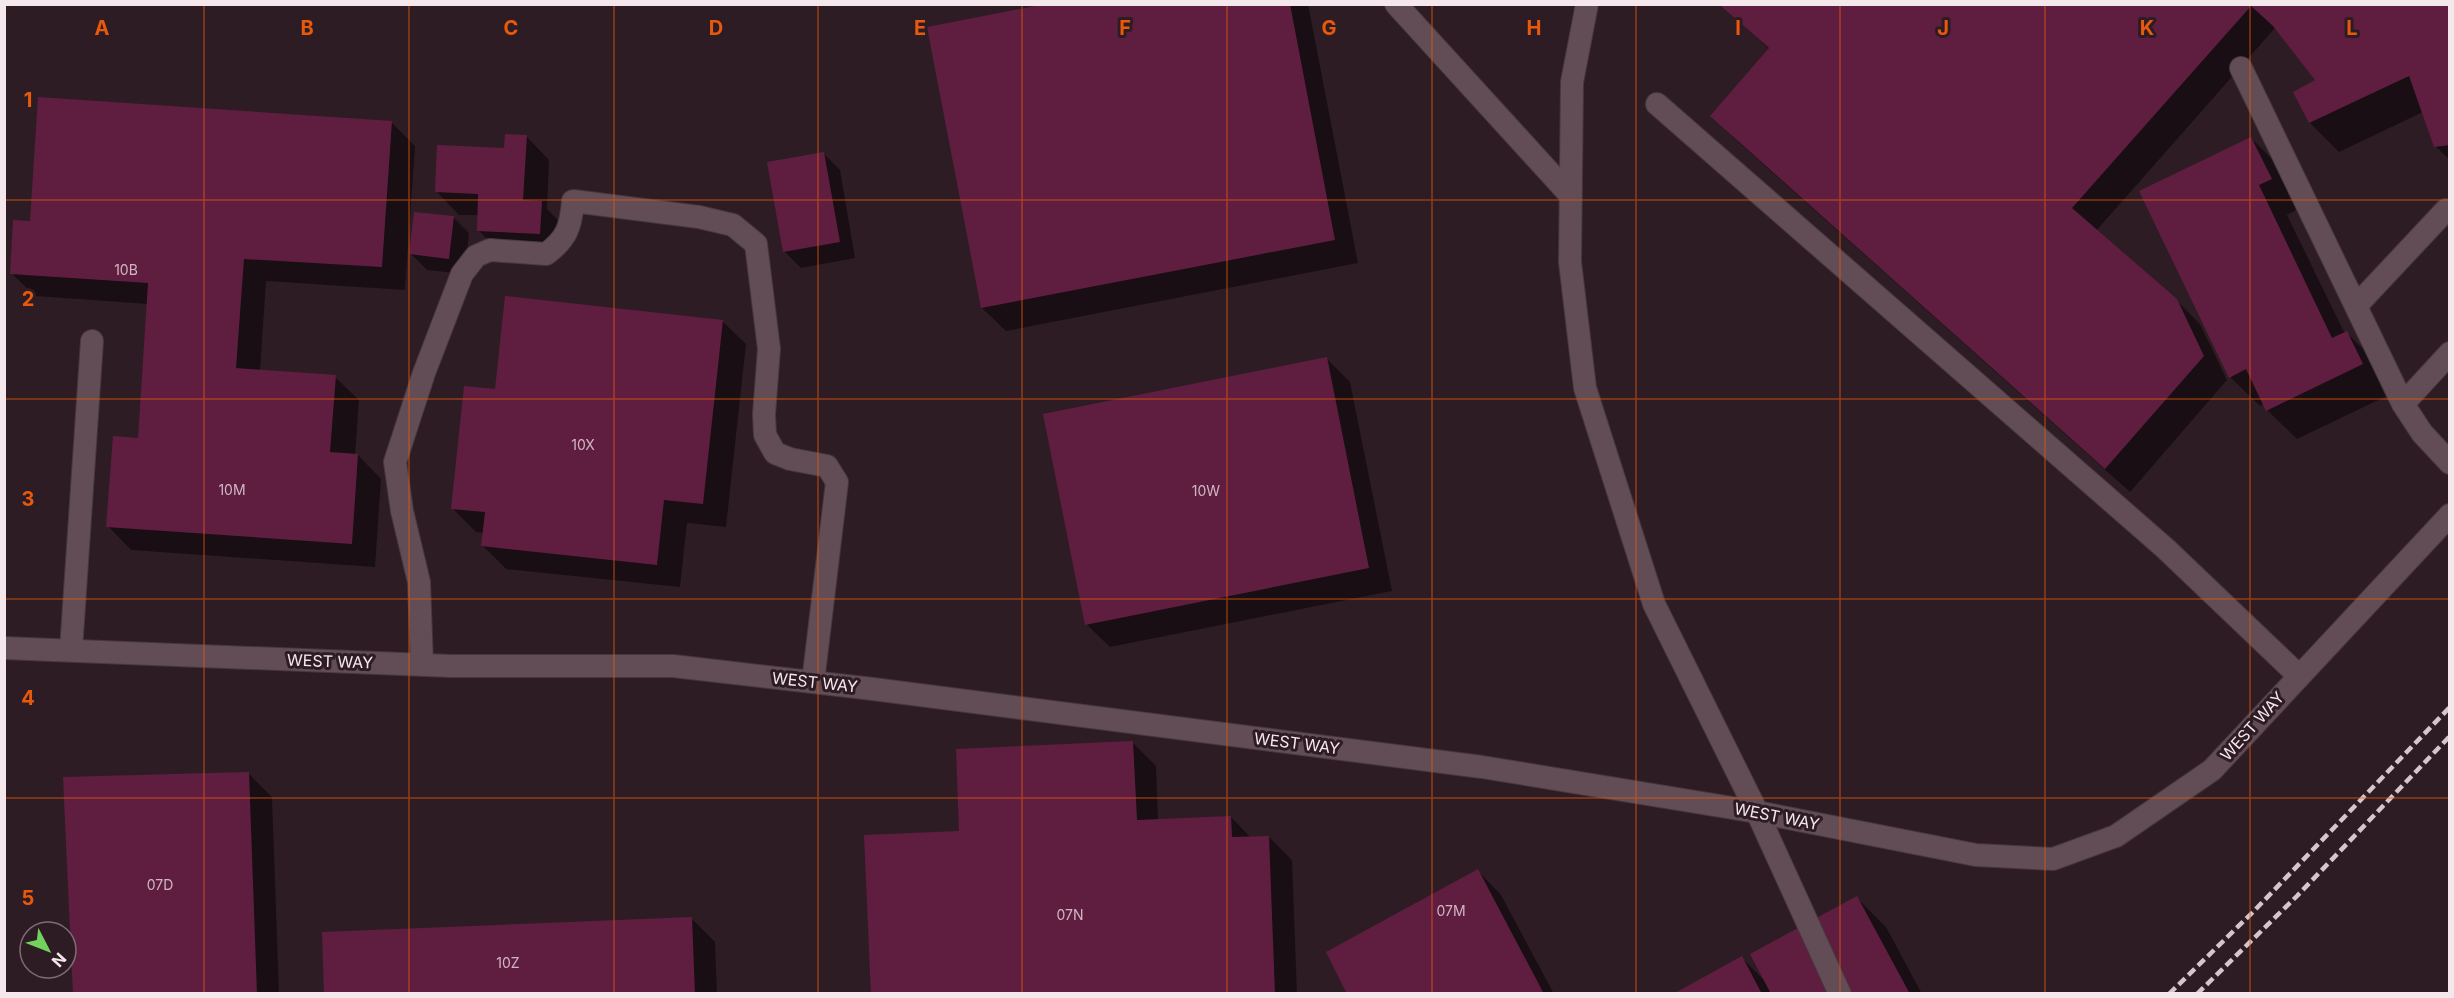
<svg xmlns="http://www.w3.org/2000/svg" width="2454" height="998" font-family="Inter,sans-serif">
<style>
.shadow{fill:#0007}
.building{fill:#5f1e40}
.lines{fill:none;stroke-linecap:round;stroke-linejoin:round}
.service-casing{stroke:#46383e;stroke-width:24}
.service{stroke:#624d56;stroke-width:22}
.rail{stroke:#d4c7cc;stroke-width:4.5;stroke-dasharray:9 4.5;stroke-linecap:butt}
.grid{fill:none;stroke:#e8590c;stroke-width:1.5;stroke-opacity:0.55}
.labels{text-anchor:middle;stroke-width:6;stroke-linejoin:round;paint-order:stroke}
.number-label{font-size:14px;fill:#d0b6c2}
.street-label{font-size:16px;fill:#f5e8ed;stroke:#2e1c24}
.grid-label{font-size:20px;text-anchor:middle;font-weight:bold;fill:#e8590c;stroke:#2e1c24;stroke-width:6;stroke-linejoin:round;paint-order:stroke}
</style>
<rect width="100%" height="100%" fill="#2e1c24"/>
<path class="shadow" d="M 1053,4 L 1308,4 L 1358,263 L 1006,331 L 982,308 Z
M 2450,4 L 2450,160 L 2435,146 L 2423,112 L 2339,152 L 2310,123 L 2318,80 L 2275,28 L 2096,231 L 2176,300 L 2200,324 L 2227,380 L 2130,492 L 1735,139 L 1712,116 L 1770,50 L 1723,6 Z
M 392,123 L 415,146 L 405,290 L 266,281 L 260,371 L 335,377 L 359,400 L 355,455 L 358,455 L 381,479 L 375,567 L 131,550 L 108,526 L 139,440 L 148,304 L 35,296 L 11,273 L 32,223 Z
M 526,136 L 549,160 L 547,209 L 564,226 L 562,256 L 501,253 L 478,230 L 479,215 L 459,215 L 436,191 Z
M 2251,138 L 2281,168 L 2300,208 L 2287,215 L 2345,334 L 2347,333 L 2376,362 L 2391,394 L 2297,439 L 2267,410 L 2264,404 L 2260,406 L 2230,377 Z
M 824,154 L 840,170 L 855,258 L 801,268 L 785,252 L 769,163 Z
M 453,217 L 469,233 L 465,274 L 427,270 L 411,254 Z
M 722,321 L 746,344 L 726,527 L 687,523 L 680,587 L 506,569 L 483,546 L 484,533 L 476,532 L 452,508 L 497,391 Z
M 1327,359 L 1350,382 L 1392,591 L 1110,647 L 1086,624 Z
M 1133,743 L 1156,766 L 1158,820 L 1231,817 L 1251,838 L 1269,837 L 1292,860 L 1297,994 L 872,994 L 961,833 Z
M 248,773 L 272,797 L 279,994 L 74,994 Z
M 1478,871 L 1501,895 L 1554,994 L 1349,994 Z
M 1857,898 L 1886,927 L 1922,994 L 1676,994 L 1742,958 L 1765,981 Z
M 692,919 L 715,942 L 717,994 L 326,994 Z"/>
<path class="building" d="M 1045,4 L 1290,4 L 1335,240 L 981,308 L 927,27 Z
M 1723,4 L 2450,4 L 2450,145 L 2434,147 L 2409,76 L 2309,123 L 2293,92 L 2315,80 L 2273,26 L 2251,6 L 2072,208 L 2177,299 L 2204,356 L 2105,469 L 1710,116 L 1769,48 L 1721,6 Z
M 38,97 L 392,121 L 382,267 L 244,259 L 236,368 L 336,375 L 330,452 L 358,454 L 352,544 L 106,527 L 113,436 L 138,438 L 148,283 L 10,274 L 13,220 L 30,221 Z
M 505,134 L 527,135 L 523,200 L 542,201 L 540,234 L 477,231 L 478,194 L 435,192 L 437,145 L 504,148 Z
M 2251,137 L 2272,179 L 2259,185 L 2332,338 L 2347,331 L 2363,364 L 2266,411 L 2246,369 L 2229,378 L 2139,191 Z
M 824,152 L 840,242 L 783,252 L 767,162 Z
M 414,212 L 454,216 L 449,259 L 409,254 Z
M 505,296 L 723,320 L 703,504 L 664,500 L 657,565 L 481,546 L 485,512 L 451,509 L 464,386 L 495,389 Z
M 1327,357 L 1369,568 L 1085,625 L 1043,414 Z
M 1133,741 L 1137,820 L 1231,816 L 1232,837 L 1269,836 L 1275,994 L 871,994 L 864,835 L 959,831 L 956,749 Z
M 249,772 L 257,994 L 73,994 L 63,777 Z
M 1478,869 L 1544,994 L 1347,994 L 1326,952 Z
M 1857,896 L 1910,994 L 1771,994 L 1750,954 Z
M 692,917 L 695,994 L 324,994 L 322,932 Z
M 1742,956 L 1762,994 L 1673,994 Z"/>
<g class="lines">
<g class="service-casing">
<path id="service" d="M 1396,4 L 1571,196
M 1587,4 L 1572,82 L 1570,262 L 1585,388 L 1654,604 L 1757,812 L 1840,994
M 2241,68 L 2403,404 L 2422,433 L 2450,463
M 1657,104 L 2166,549 L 2298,675
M 2356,306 L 2446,210 L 2450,211
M 2403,404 L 2450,353
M 4,648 L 451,666 L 673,666 L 873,689 L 1482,767 L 1757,812 L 1976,855 L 2053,859 L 2116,836 L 2212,770 L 2450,515
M 71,650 L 92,341
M 422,665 L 419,582 L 402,511 L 395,462 L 424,373 L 462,274 L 476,256 L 490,250 L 546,254 C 567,239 571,226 573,201 L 699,217 L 733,225 L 756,244 L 769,349 L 764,414 L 765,435 L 775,453 L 790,459 L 827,466 L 837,482 L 813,682"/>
</g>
<use href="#service" class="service"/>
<path class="rail" d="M 2169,994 L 2254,911 L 2450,707
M 2197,994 L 2297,896 L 2450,736"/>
</g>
<path class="grid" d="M 204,4 L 204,994M 409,4 L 409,994M 614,4 L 614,994M 818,4 L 818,994M 1022,4 L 1022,994M 1227,4 L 1227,994M 1432,4 L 1432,994M 1636,4 L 1636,994M 1840,4 L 1840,994M 2045,4 L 2045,994M 2250,4 L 2250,994M 4,200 L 2450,200M 4,399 L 2450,399M 4,599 L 2450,599M 4,798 L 2450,798"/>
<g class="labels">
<g class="number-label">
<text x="126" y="275">10B</text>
<text x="583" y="450">10X</text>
<text x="232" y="495">10M</text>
<text x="1206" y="496">10W</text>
<text x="160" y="890">07D</text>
<text x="1451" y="916">07M</text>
<text x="1070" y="920">07N</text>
<text x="508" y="968">10Z</text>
</g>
<g class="street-label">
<text transform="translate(330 661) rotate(2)" y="6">WEST WAY</text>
<text transform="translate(815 682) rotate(6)" y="6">WEST WAY</text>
<text transform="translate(2252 726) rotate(-48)" y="6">WEST WAY</text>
<text transform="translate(1297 743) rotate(7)" y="6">WEST WAY</text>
<text transform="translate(1777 816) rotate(11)" y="6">WEST WAY</text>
</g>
</g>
<g class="grid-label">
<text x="102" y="35">A</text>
<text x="307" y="35">B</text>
<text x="511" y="35">C</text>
<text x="716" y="35">D</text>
<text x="920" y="35">E</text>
<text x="1125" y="35">F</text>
<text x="1329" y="35">G</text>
<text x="1534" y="35">H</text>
<text x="1738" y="35">I</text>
<text x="1943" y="35">J</text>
<text x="2147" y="35">K</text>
<text x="2352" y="35">L</text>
<text x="28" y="107">1</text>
<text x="28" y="306">2</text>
<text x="28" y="506">3</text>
<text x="28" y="705">4</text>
<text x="28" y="905">5</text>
</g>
<rect width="2454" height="998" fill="none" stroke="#f5e8ed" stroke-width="12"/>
<g transform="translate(48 950) rotate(132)"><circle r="28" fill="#2e1c24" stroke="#7e6e74" stroke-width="1.5"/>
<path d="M0-4.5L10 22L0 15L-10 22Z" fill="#72d25d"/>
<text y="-9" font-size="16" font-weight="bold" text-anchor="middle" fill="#f5e8ed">N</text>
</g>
</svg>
